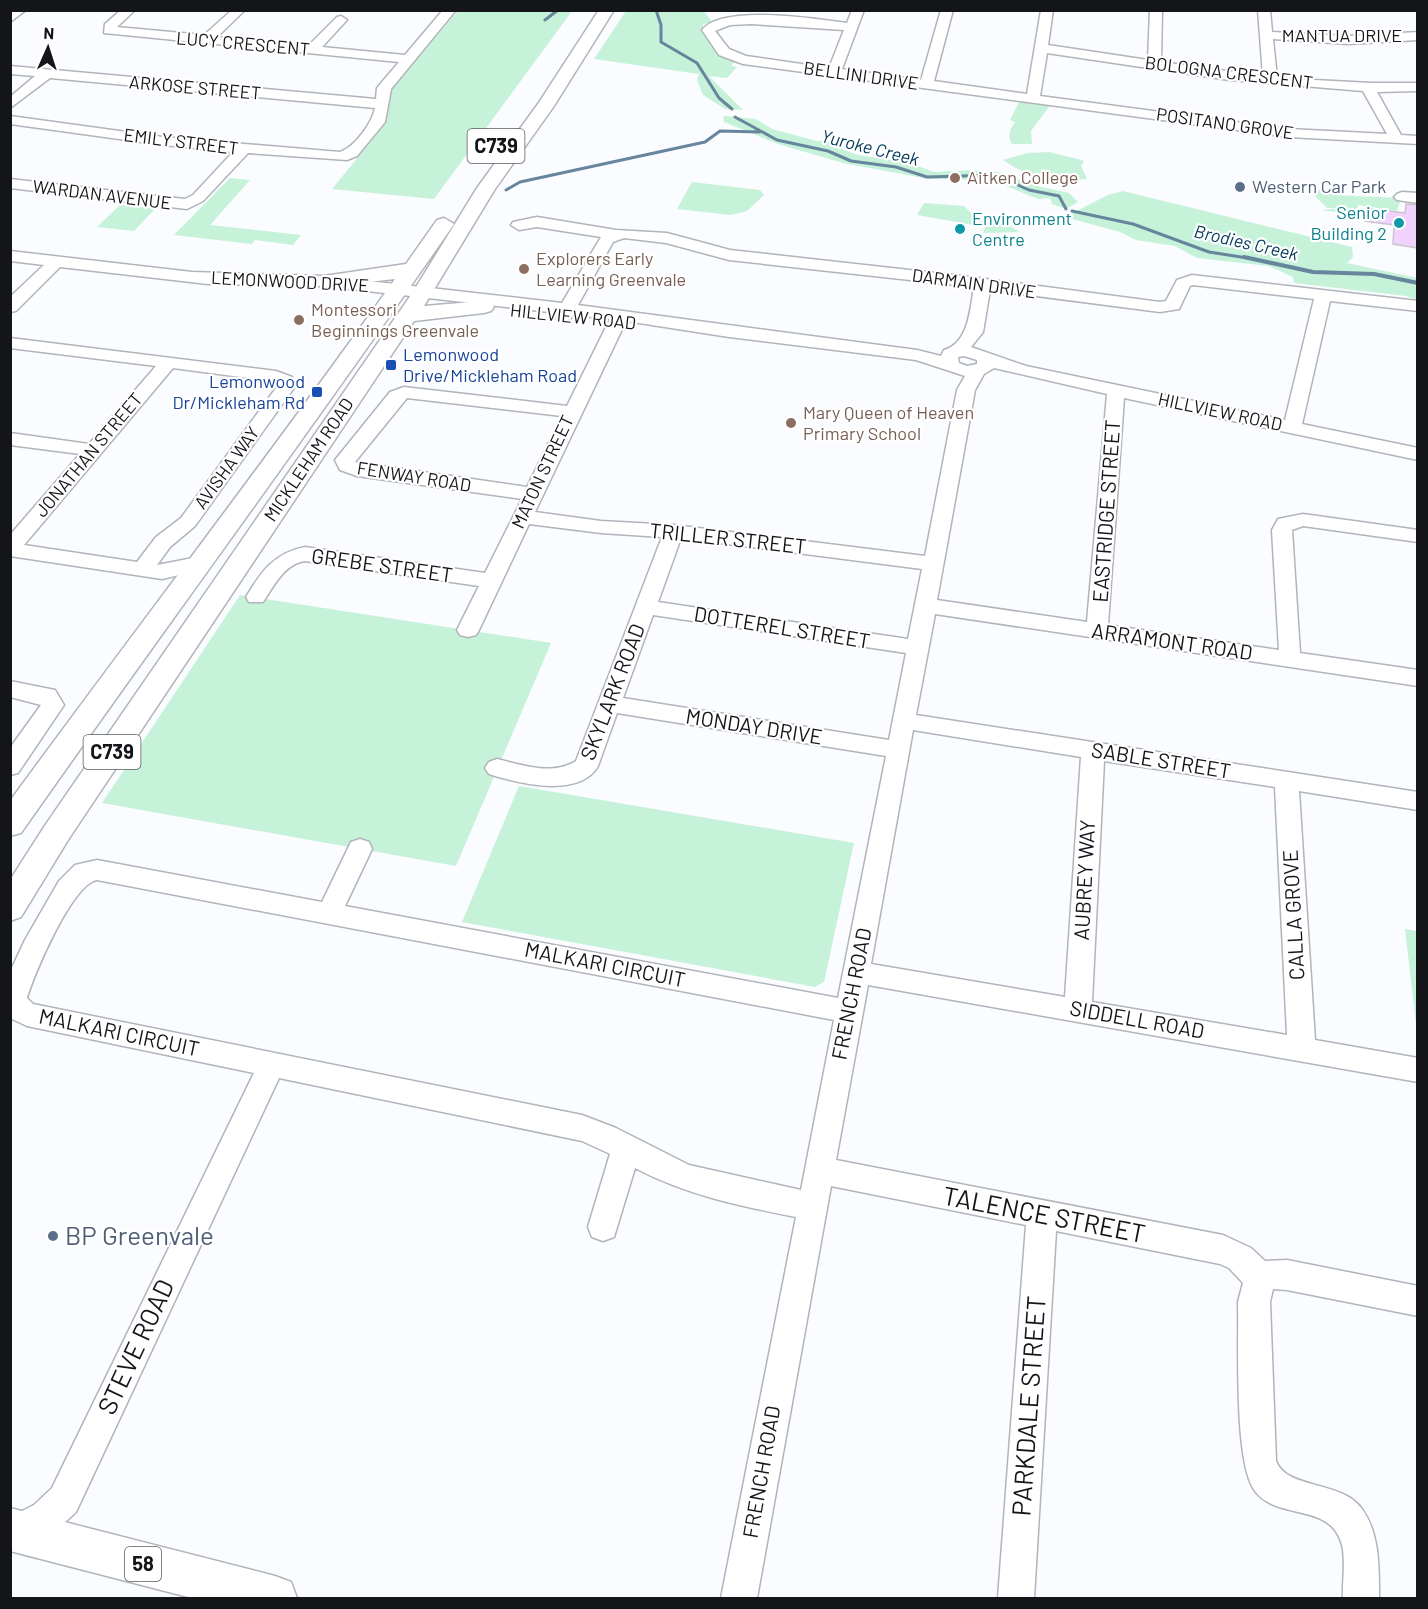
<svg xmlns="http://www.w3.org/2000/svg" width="1428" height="1609" font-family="Barlow,sans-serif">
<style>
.green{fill:#c5f2d9}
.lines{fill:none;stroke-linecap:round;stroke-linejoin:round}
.stream-far1{stroke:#67859d;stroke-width:3}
.stream{stroke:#67859d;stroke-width:4}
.building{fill:#f1d2fe;stroke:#cbc6cd;stroke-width:1.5}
.minor-casing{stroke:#b0b4bb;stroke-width:3}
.major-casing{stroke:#b0b4bb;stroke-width:3}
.minor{fill:#fff;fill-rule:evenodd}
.major{fill:#fff;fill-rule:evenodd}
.education-dot{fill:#8d6e63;stroke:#fff;stroke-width:2}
.service-dot{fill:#5c6f8a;stroke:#fff;stroke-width:2}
.culture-dot{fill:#0f9aa8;stroke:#fff;stroke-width:2}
.transit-dot{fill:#1a4fb4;stroke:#fff;stroke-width:2}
.labels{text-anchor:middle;stroke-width:4.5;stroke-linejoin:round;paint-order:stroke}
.far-street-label{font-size:18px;fill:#141518;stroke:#fff}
.far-water-label{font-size:18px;font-style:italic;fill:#013959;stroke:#fff}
.far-education-label{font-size:18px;fill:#785e54;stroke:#fff;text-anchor:start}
.far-service-label{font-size:18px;fill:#4e5e75;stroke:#fff;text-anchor:start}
.far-culture-label{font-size:18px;fill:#0d838f;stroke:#fff;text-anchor:end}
.far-transit-label{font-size:18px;fill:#164399;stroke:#fff;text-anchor:start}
.shield{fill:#fff;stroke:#5a5b5d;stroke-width:1.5}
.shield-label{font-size:20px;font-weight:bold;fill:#141518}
.street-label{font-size:21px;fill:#141518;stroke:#fff}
.near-street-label{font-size:26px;fill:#141518;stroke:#fff}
.near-service-label{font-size:26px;fill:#4e5e75;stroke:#fff;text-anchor:start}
</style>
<rect width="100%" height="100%" fill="#fafcff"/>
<path class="green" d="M 458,11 L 572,11 L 434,199 L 332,189 L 382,128 L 384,98 Z
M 626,11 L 704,11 L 712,22 L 703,24 L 703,29 L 736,60 L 731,66 L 737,67 L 727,78 L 709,76 L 743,110 L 725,109 L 703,95 L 697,80 L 699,74 L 594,59 Z
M 1020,100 L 1051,104 L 1031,131 L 1032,144 L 1012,144 C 1007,136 1010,129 1015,122 L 1010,120 Z
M 723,116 L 756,119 L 772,129 L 817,141 L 837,140 L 842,149 L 858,155 L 907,162 L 934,172 L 972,170 L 998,172 L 1041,187 L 1069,193 L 1078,202 L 1066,209 L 1052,204 L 1050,198 L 1038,199 L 992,180 L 929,179 L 843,163 L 778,144 L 724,122 Z
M 1049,152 L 1082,160 L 1084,162 L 1081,166 L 1087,179 C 1057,181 1029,179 1003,160 L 1028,153 Z
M 230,178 L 250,180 L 210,225 L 301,235 L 293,245 L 255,240 L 252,244 L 174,235 Z
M 692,182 L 760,190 L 764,195 L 747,211 L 730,215 L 677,209 Z
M 1317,189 L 1335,195 L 1401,198 L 1397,211 L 1358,205 L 1357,215 L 1321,210 L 1340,208 L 1327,208 L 1315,196 Z
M 1123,191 L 1352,247 L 1353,257 L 1347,263 L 1417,278 L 1417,300 L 1406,296 L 1294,283 L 1293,277 L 1269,266 L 1197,258 L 1175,246 L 1136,240 L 1120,232 L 1065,217 L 1108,195 Z
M 924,203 L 964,206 L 974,216 L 1001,220 L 1019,232 L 983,233 L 985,227 L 917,215 Z
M 120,205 L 156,208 L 134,231 L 97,227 Z
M 240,595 L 551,643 L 456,866 L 102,803 Z
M 519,786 L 854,843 L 824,982 L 815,987 L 462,922 Z
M 1405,929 L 1417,931 L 1417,1033 Z"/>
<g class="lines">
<path class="stream-far1" d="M 656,10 L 661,25 L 661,42 L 697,63 L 719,98 L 732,109
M 545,20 L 558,10
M 735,117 L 777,140 L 828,151 L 851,161 L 896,167 L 927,177 L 996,175 L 1029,190 L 1059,196 L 1066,209
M 506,190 L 520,182 L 705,142 L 720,131 L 760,132
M 1072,211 L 1133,224 L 1209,252 L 1254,259"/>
<path class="stream" d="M 1244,257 L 1313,272 L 1374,274 L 1418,283"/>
</g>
<path class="building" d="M 1406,204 L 1418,205 L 1418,248 L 1393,244 L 1394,225 L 1365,221 L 1367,208 L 1405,213 Z"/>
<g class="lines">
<g class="minor-casing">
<path id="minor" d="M 26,10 L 10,22 L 12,10 Z
M 121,10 L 135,10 L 117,27 L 204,35 L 232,10 L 245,10 L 217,37 L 309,45 L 337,17 L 341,16 L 347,20 L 322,47 L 405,55 L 443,10 L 456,10 L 391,89 L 385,122 L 357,156 L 347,160 L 248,153 L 203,201 L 187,209 L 10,188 L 10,179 L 185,199 L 193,195 L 233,152 L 163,145 L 10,124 L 10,116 L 163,137 L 340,152 C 355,147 372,123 375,108 L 50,78 L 10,108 L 10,97 L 35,76 L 10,74 L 10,66 L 376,99 L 377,88 L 399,62 L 104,33 L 105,24 Z
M 852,10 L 864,10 L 842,69 L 921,80 L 941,10 L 953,10 L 934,81 L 1027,94 L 1041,10 L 1053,10 L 1048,45 L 1148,60 L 1150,10 L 1162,10 L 1161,62 L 1263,76 L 1258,10 L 1270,10 L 1272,32 L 1348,36 L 1418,32 L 1418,40 L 1348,44 L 1273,39 L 1277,78 L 1371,83 L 1418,83 L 1418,91 L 1377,92 L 1401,135 L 1418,136 L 1418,144 L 1289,137 L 743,64 L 719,55 L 702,30 C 723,4 815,19 847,23 ZM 751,24 L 844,30 L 829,68 L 746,56 L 729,49 L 715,31 L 730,25 ZM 1047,53 L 1229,80 L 1363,91 L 1387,134 L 1289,129 L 1040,96 Z
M 1402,192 L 1418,193 L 1418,203 L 1397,200 L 1394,197 L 1397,194 Z
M 537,217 L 616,230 L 667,233 L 730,250 L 963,276 L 1160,302 L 1166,301 L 1177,280 L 1192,275 L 1418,301 L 1418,311 L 1330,301 L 1302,424 L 1418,448 L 1418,460 L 1124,398 L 1108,625 L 1279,650 L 1272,530 L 1278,519 L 1303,514 L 1418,530 L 1418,542 L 1303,526 L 1292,530 L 1300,653 L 1418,670 L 1418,686 L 935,614 L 916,715 L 1418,792 L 1418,810 L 1299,791 L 1315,1040 L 1418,1058 L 1418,1082 L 868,985 L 836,1160 L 1223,1235 L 1251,1248 L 1265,1261 L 1287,1260 L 1418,1286 L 1418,1316 L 1287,1290 L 1273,1289 L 1270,1302 L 1276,1461 C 1287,1490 1342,1480 1362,1509 C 1380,1534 1379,1569 1379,1598 L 1343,1598 C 1342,1579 1348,1552 1338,1535 C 1322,1504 1271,1519 1253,1488 C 1234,1456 1239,1344 1238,1302 L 1243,1283 L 1229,1268 L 1220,1264 L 1056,1231 L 1034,1598 L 998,1598 L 1026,1225 L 831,1186 L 757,1598 L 721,1598 L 796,1217 C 740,1206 686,1195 635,1168 L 614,1237 L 603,1241 L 592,1237 L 588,1227 L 610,1154 L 606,1152 L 582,1141 L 279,1078 L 76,1512 C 59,1529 41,1539 19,1548 L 10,1545 L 10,1517 L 34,1505 L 52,1488 L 254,1073 L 27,1026 L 10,1018 L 10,972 L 25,940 L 59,881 L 75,865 L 97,860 L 322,902 L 351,842 L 360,839 L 369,842 L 372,849 L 345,906 L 838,998 L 886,756 L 617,713 L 598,766 C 579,799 517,783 489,774 L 485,768 L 489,762 L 497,759 C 523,765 552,776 576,761 L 662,537 L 601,533 L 529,524 L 479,630 L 476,635 L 468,637 L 460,635 L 457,630 L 479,586 L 305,561 C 284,564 274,586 263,602 L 249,602 L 246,597 C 261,572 274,553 305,547 L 485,573 L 522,499 L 357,476 L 340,470 L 335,460 L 390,392 L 404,387 L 567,406 L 610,319 L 573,315 L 569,321 L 563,322 L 555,317 L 557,313 L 324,286 L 208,284 L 60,267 L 16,311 L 10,312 L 10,297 L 44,265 L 10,261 L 10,251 L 192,272 L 324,276 L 562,303 L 601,237 L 537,227 L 519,230 L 511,225 L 513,222 ZM 624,238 L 666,243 L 729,260 L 974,287 C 970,309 969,343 944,350 L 941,356 L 917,350 L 578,305 L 613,242 ZM 1193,285 L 1314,299 L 1285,420 L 1026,366 L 971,347 L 983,332 L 990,290 L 1160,312 L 1179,309 L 1190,286 ZM 626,321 L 729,337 L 916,360 L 965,376 L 957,390 L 925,556 L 674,525 L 601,521 L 535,512 ZM 964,356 L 977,360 L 977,364 L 967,366 L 959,363 L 958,357 ZM 994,368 L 1107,394 L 1087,622 L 937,600 L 975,390 L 984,374 ZM 407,398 L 562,416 L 527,487 L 355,462 ZM 681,538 L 922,569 L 908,639 L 658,602 ZM 653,615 L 906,653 L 889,740 L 623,698 ZM 913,730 L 1081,757 L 1065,997 L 871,964 ZM 1104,761 L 1275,787 L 1287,1035 L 1092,1002 ZM 97,880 L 834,1020 L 801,1190 L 689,1165 L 616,1128 L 582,1115 L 33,1004 L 27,998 C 34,974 72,884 97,880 Z
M 10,338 L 276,371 L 292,377 L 294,388 L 195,526 L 170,547 L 157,565 L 198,557 L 205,559 L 208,564 L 205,569 L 162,579 L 10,556 L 10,535 L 80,454 L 10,445 L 10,433 L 89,444 L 156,366 L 10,348 ZM 173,368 L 272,381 L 277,383 L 276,388 L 181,518 L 156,537 L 137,562 L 24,545 Z
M 10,681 L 55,690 L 64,705 L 18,773 L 10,775 L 10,748 L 41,705 L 10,697 Z"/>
</g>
<g class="major-casing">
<path id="major" d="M 599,10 L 614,10 L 554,106 L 495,189 L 424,306 L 484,301 L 491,303 L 494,307 L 491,311 L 484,313 L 414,321 L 68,840 L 21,917 L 10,921 L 10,880 L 46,824 L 413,292 L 477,188 L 538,104 Z
M 444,218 L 454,224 C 312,429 164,629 21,833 L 10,836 L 10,801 C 138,626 270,455 395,279 L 324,287 L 317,285 L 314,281 L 317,277 L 406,264 L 437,220 Z
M 10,1508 L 275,1576 L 291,1582 L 297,1598 L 192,1598 L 10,1551 Z"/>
</g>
<use href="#minor" class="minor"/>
<use href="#major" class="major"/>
</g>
<g class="education-dot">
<circle cx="955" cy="178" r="6"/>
<circle cx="524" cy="269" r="6"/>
<circle cx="299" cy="320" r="6"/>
<circle cx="791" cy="423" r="6"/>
</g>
<g class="service-dot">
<circle cx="1240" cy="187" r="6"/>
<circle cx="53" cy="1236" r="6"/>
</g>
<g class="culture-dot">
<circle cx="1399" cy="223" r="6"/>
<circle cx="960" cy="229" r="6"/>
</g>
<g class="transit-dot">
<rect x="385" y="359" width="12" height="12" rx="3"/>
<rect x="311" y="386" width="12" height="12" rx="3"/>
</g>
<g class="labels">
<g class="far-street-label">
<text x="1342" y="42">MANTUA DRIVE</text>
<text transform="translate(243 44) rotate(5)" y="6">LUCY CRESCENT</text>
<text transform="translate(1229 73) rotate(7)" y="6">BOLOGNA CRESCENT</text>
<text transform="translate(861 76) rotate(8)" y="6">BELLINI DRIVE</text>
<text transform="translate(195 88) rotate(5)" y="6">ARKOSE STREET</text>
<text transform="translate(1225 124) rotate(8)" y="6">POSITANO GROVE</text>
<text transform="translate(181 142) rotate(7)" y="6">EMILY STREET</text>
<text transform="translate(102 195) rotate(7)" y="6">WARDAN AVENUE</text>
<text transform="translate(290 282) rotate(3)" y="6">LEMONWOOD DRIVE</text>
<text transform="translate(974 284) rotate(8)" y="6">DARMAIN DRIVE</text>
<text transform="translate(573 317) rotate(6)" y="6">HILLVIEW ROAD</text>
<text transform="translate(1220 412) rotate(12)" y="6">HILLVIEW ROAD</text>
<text transform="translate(89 455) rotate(-50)" y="6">JONATHAN STREET</text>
<text transform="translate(309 460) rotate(-56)" y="6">MICKLEHAM ROAD</text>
<text transform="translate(227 468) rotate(-54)" y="6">AVISHA WAY</text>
<text transform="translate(543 472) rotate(-65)" y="6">MATON STREET</text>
<text transform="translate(414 477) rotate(9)" y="6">FENWAY ROAD</text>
</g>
<g class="far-water-label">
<text transform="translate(870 148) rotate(14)" y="6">Yuroke Creek</text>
<text transform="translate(1246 243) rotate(13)" y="6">Brodies Creek</text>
</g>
<g class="far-education-label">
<text x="967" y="184">Aitken College</text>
<text x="536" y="265">Explorers Early<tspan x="536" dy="21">Learning Greenvale</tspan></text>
<text x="311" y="316">Montessori<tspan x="311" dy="21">Beginnings Greenvale</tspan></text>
<text x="803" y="419">Mary Queen of Heaven<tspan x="803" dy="21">Primary School</tspan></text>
</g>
<g class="far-service-label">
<text x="1252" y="193">Western Car Park</text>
</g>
<g class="far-culture-label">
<text x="1387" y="219">Senior<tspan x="1387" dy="21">Building 2</tspan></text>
<text x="972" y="225" text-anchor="start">Environment<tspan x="972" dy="21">Centre</tspan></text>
</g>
<g class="far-transit-label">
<text x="403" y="361">Lemonwood<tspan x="403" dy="21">Drive/Mickleham Road</tspan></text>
<text x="305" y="388" text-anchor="end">Lemonwood<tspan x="305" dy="21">Dr/Mickleham Rd</tspan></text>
</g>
<g class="shield">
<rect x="467.5" y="129" width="57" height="34" rx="4.5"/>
<rect x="83.5" y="735" width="57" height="34" rx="4.5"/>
<rect x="125" y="1547" width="36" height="34" rx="4.5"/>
</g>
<g class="shield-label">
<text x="496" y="153">C739</text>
<text x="112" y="759">C739</text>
<text x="143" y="1571">58</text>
</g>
<g class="street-label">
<text transform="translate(1107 511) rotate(-86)" y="7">EASTRIDGE STREET</text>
<text transform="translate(728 539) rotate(6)" y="7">TRILLER STREET</text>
<text transform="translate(382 566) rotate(8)" y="7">GREBE STREET</text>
<text transform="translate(782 628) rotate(9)" y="7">DOTTEREL STREET</text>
<text transform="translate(1172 642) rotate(8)" y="7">ARRAMONT ROAD</text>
<text transform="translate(613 692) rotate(-69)" y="7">SKYLARK ROAD</text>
<text transform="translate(754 727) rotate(9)" y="7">MONDAY DRIVE</text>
<text transform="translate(1161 761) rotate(9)" y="7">SABLE STREET</text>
<text transform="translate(1085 880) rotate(-87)" y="7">AUBREY WAY</text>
<text transform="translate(1294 915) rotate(-93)" y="7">CALLA GROVE</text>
<text transform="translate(605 965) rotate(11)" y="7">MALKARI CIRCUIT</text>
<text transform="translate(852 994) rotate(-79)" y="7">FRENCH ROAD</text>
<text transform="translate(1137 1020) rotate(10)" y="7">SIDDELL ROAD</text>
<text transform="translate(119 1033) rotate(12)" y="7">MALKARI CIRCUIT</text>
<text transform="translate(762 1472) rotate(-80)" y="7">FRENCH ROAD</text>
</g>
<g class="near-street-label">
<text transform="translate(1044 1215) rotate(11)" y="9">TALENCE STREET</text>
<text transform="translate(136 1347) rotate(-65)" y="9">STEVE ROAD</text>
<text transform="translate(1029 1406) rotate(-86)" y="9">PARKDALE STREET</text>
</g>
<g class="near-service-label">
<text x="65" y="1245">BP Greenvale</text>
</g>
</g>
<rect width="1428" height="1609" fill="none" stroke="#141518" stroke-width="24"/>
<g transform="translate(48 48) rotate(3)" stroke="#ffffff" stroke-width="4.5" paint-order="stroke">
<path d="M0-4.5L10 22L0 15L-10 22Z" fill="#141518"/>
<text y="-9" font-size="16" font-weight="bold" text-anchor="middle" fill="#141518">N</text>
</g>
</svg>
